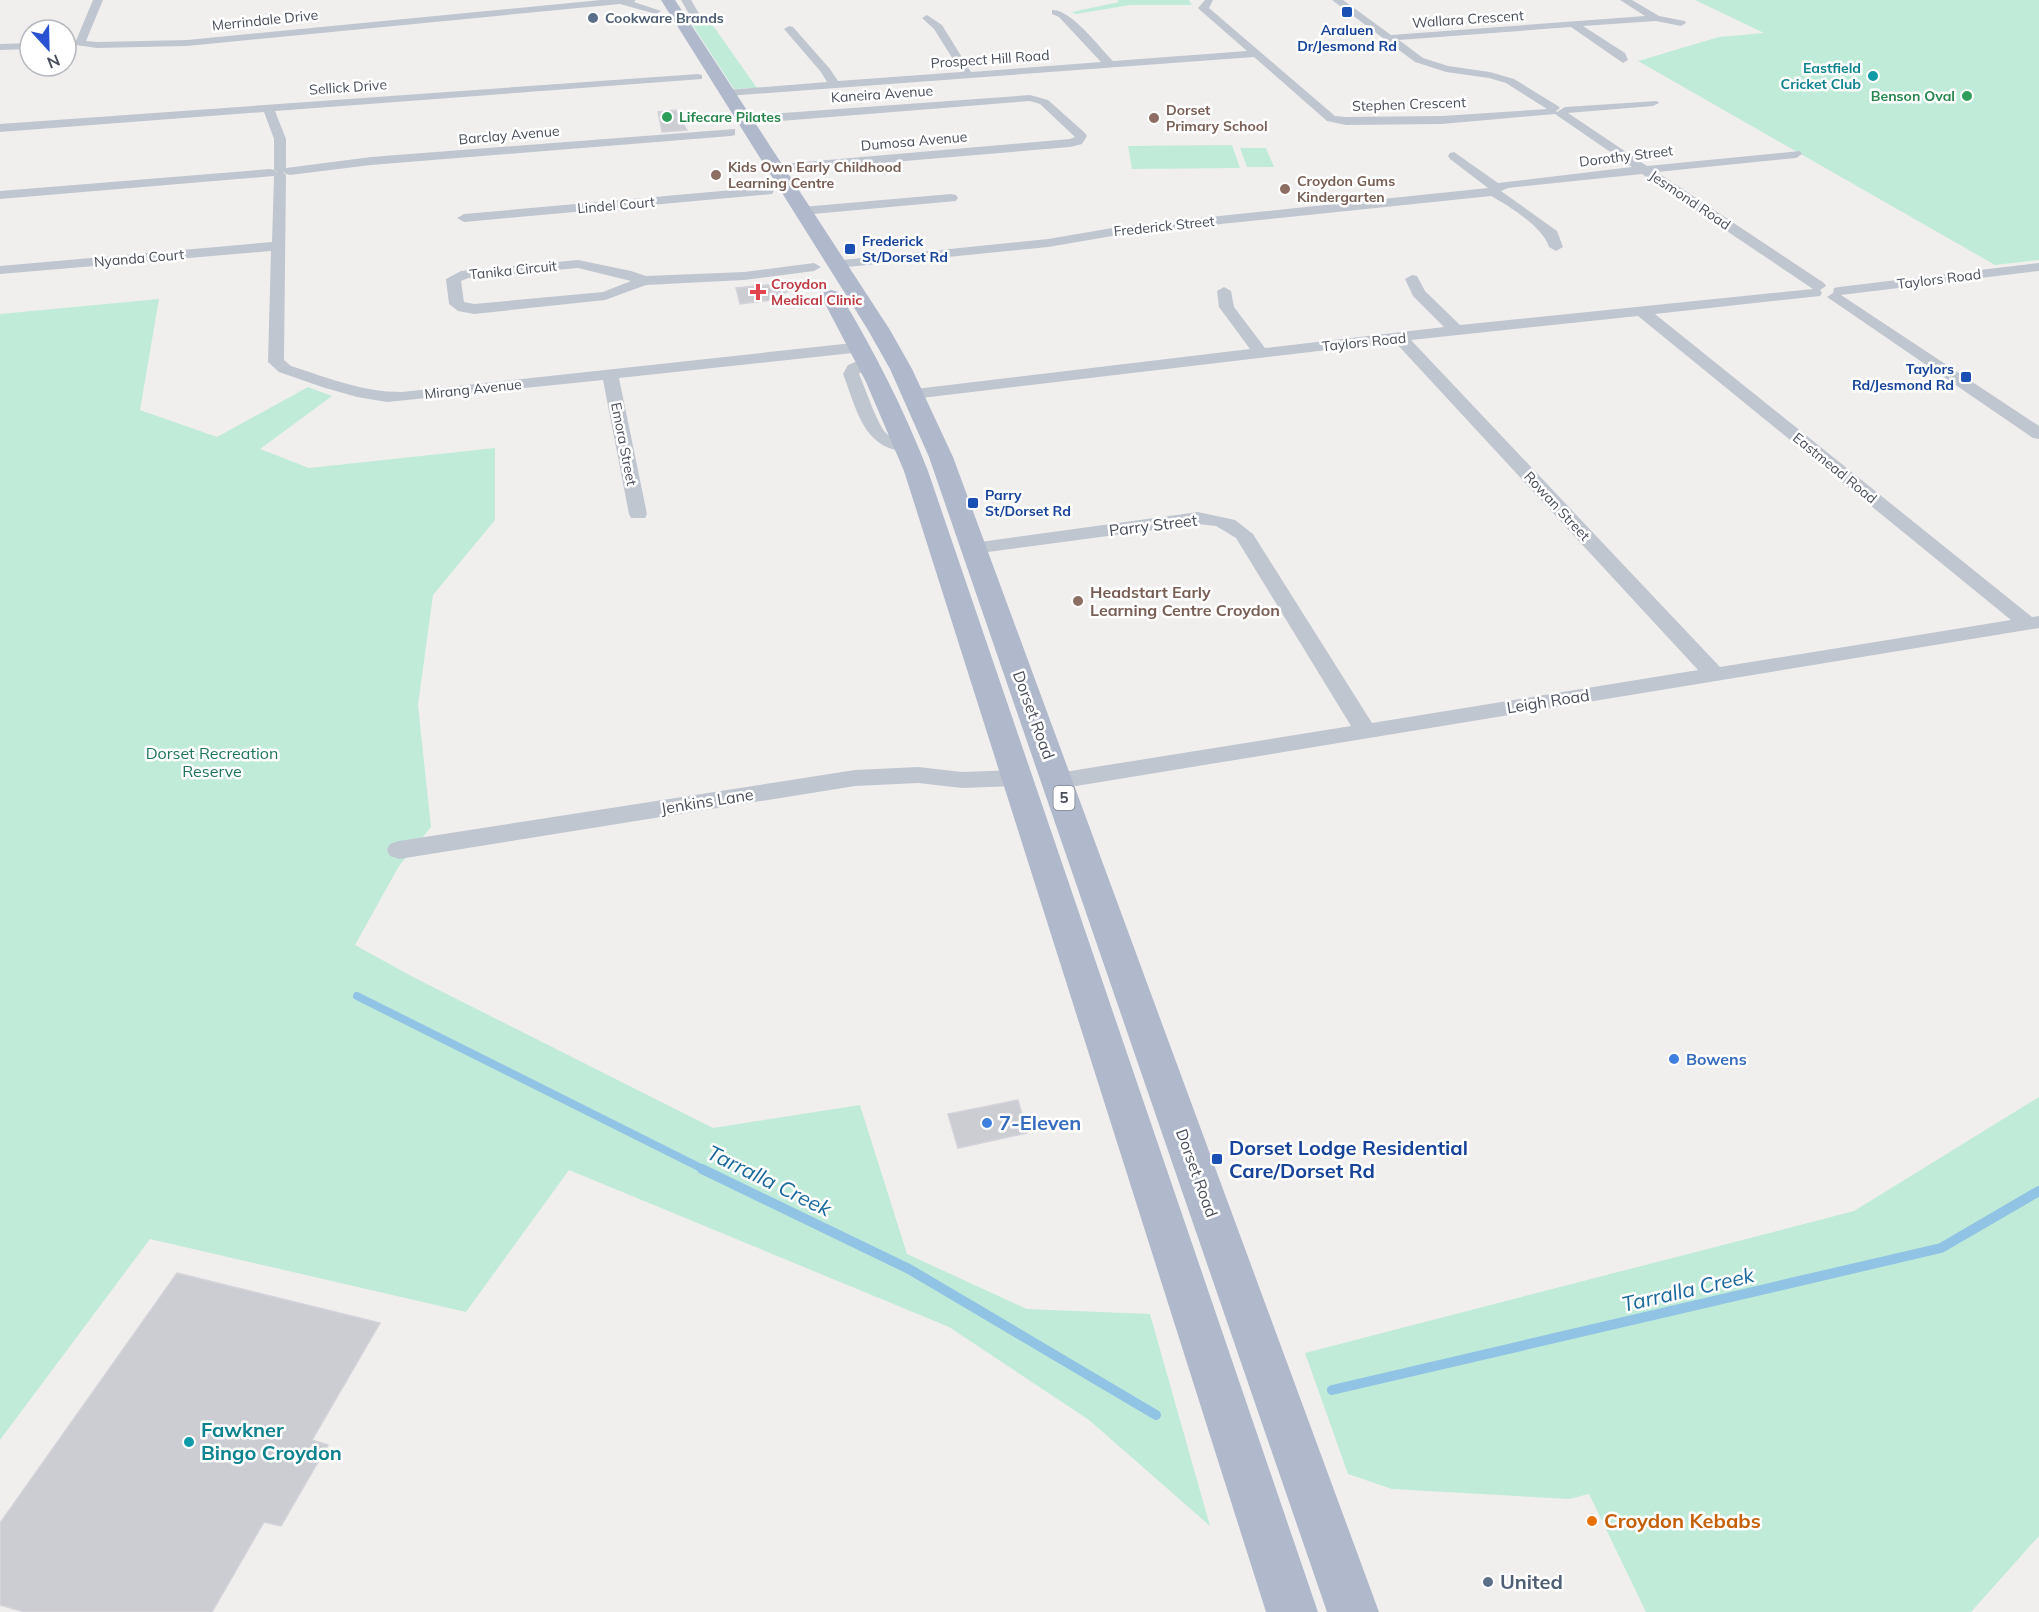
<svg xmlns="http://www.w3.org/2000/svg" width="2039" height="1612" font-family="Mulish,sans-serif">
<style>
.green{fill:#c0ebd9}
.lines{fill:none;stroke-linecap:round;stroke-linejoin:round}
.stream-far1{stroke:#90c3e4;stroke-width:8}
.stream{stroke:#90c3e4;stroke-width:10}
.building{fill:#ccccd3;stroke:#d3d3d9;stroke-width:1.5}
.minor{fill:#c0c6cf;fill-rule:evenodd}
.primary{fill:#b0b8cb;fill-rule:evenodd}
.transit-dot{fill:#1a4fb4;stroke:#fff;stroke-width:2}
.service-dot{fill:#5c6f8a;stroke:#fff;stroke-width:2}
.culture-dot{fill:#0f9aa8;stroke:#fff;stroke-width:2}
.leisure-dot{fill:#2e9e5b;stroke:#fff;stroke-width:2}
.education-dot{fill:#8d6e63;stroke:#fff;stroke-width:2}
.health-dot{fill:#e0444e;stroke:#fff;stroke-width:2}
.shop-dot{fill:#3f7fe0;stroke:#fff;stroke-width:2}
.food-dot{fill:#e8710a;stroke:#fff;stroke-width:2}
.labels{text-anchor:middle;stroke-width:5;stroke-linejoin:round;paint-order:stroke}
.far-service-label{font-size:14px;font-weight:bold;fill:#4e5e75;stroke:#fff;text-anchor:start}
.far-street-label{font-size:14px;fill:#484e5a;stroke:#fff}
.far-transit-label{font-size:14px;font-weight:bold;fill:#164399;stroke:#fff;text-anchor:start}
.far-culture-label{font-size:14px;font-weight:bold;fill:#0d838f;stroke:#fff;text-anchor:end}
.far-leisure-label{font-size:14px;font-weight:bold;fill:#27864d;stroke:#fff;text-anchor:end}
.far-education-label{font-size:14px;font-weight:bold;fill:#785e54;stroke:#fff;text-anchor:start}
.far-health-label{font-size:14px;font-weight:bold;fill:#be3a42;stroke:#fff;text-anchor:start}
.shield{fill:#fff;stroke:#7f838c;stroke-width:1.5}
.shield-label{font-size:15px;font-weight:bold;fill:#484e5a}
.street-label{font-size:16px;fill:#484e5a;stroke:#fff}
.education-label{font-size:16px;font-weight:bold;fill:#785e54;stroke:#fff;text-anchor:start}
.park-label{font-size:16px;fill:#1e755a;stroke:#fff}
.shop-label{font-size:16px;font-weight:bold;fill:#366cbe;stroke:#fff;text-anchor:start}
.near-shop-label{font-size:20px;font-weight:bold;fill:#366cbe;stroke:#fff;text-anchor:start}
.near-transit-label{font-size:20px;font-weight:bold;fill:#164399;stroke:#fff;text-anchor:start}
.near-culture-label{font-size:20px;font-weight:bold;fill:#0d838f;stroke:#fff;text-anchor:start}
.near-food-label{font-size:20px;font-weight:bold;fill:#c56008;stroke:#fff;text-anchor:start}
.near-service-label{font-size:20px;font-weight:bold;fill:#4e5e75;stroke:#fff;text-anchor:start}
.near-water-label{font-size:21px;font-style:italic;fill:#18689d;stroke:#fff}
</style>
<rect width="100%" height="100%" fill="#f1efee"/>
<path class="green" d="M 1117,0 L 1189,0 L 1192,5 L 1130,5 L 1076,14 L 1072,12 L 1119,2 Z
M 1695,0 L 2039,0 L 2039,260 L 1995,265 L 1638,61 L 1719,37 L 1764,33 Z
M 707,17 L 757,88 L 734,89 L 688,18 Z
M 1232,145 L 1240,168 L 1132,169 L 1128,146 Z
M 1240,148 L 1266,148 L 1274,167 L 1247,167 Z
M 159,299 L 140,410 L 217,437 L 308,387 L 332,396 L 260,449 L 309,468 L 495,448 L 495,520 L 433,595 L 418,705 L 431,827 L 399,866 L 355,945 L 413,977 L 713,1128 L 860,1105 L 907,1254 L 1027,1309 L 1150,1314 L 1210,1526 L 1089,1420 L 949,1327 L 569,1170 L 466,1312 L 150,1239 L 0,1440 L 0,314 Z
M 2039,1097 L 2039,1536 L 1971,1612 L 1646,1612 L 1589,1494 L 1569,1499 L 1392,1489 L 1348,1474 L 1305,1353 L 1854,1211 Z"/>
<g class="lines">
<path class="stream-far1" d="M 357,996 L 705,1170"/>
<path class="stream" d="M 702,1169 L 909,1269 L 1156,1415
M 1332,1390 L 1941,1248 L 2039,1191"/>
</g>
<path class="building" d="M 676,110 L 687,130 L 662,132 L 658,112 Z
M 808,281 L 771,300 L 740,304 L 736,288 Z
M 1018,1100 L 1027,1133 L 958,1148 L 948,1114 Z
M 177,1273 L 380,1323 L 312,1440 L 328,1445 L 281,1526 L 264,1522 L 212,1612 L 25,1612 L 0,1605 L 0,1523 Z"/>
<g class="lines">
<path class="minor" d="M 93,0 L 103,0 L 86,41 L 97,42 L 187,40 L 601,0 L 636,0 L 634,2 L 661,11 L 656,14 L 620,4 L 187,46 L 97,48 L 76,45 L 75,43 Z
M 681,0 L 691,0 L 701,17 L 700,19 L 692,19 Z
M 1205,0 L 1213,0 L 1209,8 L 1335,116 L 1346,117 L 1442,116 L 1547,109 L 1506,83 L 1489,78 L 1446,72 L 1415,62 L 1332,0 L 1343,0 L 1391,35 L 1645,16 L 1620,0 L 1632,0 L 1659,16 L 1685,21 L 1686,23 L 1681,26 L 1656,21 L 1583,26 L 1625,53 L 1628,60 L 1623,63 L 1571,27 L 1399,40 L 1423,58 L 1448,66 L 1490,72 L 1514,79 L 1558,106 L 1560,108 L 1556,111 L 1557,112 L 1565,107 L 1657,101 L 1659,103 L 1653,106 L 1568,113 L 1647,166 L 1800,151 L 1802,154 L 1796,158 L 1657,172 L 1824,283 L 1826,286 L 1820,290 L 1822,293 L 1820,296 L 1655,314 L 2032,617 L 2039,616 L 2039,628 L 1058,789 L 1050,787 L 1046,781 L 1050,775 L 1058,773 L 1351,726 L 1236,538 L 1216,526 L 1198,524 L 973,554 L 966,552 L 963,548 L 966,544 L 1198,512 L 1235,520 L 1253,534 L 1372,723 L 1698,670 L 1395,342 L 913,399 L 907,398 L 905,394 L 907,390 L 1250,349 L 1219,307 L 1217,291 L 1224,287 L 1231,291 L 1234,307 L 1265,348 L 1444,327 L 1413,296 L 1405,279 L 1412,275 L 1417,276 L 1425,291 L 1460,325 L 1813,289 L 1642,174 L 1508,188 L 1501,191 L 1557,231 L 1563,247 L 1556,251 L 1549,247 C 1543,227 1509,206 1491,196 L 1124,234 L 1048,247 L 837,268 L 832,267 L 830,264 L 832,261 L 1048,239 L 1124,226 L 1488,188 L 1450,159 L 1448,156 L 1450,153 L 1454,152 L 1498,183 L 1632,167 L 1555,114 L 1442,124 L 1346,125 L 1327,121 L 1254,57 L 727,96 L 721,93 L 727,90 L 827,82 L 821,72 L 784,29 L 789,26 L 793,27 L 830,69 L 838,81 L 961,72 L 934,29 L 922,18 L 927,15 L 942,25 L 971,72 L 1101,62 L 1059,17 L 1052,14 L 1052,10 C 1070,8 1100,48 1113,61 L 1247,51 L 1200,10 L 1198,8 ZM 1638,316 L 2011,620 L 1720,667 L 1411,340 Z
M 30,43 L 30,49 L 0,50 L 0,44 Z
M 698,74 L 702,75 L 702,79 L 275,111 L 286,139 L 286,168 L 371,157 L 735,129 L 735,135 L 731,136 L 371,165 L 290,175 L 286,174 L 284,172 L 283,172 L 286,175 L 284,360 L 291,366 C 328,378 363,392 402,392 L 862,342 L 868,344 L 870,347 L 862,352 L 619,378 L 647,514 L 645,518 L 631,518 L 629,514 L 603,380 L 387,402 L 357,397 L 322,387 L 279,372 L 268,362 L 271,251 L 0,274 L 0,266 L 272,242 L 274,176 L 0,199 L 0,191 L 270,169 L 275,170 L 276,172 L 277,172 L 274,169 L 274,139 L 264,112 L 0,132 L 0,124 Z
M 1030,95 L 1048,100 L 1085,133 L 1087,136 L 1082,144 L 1070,147 L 774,172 L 770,171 L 768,168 L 770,165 L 1070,139 L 1075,137 L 1040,104 L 1030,101 L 743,124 L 737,120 L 743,116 Z
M 767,187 L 772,188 L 774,191 L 772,194 L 464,222 L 457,218 L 464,214 Z
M 951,194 L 956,195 L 958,198 L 956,201 L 802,215 L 795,211 L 802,207 Z
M 578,260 L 631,271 L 646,276 L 744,272 L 814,263 L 821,267 L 814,271 L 744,280 L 646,285 L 605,300 L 474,314 L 458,311 L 449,304 L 446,279 L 461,271 ZM 578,268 L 631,281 L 603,292 L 474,304 L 464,302 L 461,281 L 468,278 Z
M 2039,263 L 2039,271 L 1841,295 L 2039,426 L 2039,439 L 2033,438 L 1827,297 L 1833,293 L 1834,288 L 1839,287 Z
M 869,356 L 877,361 L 859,374 C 865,387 878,427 887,434 C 896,441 911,439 917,448 L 914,452 C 907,453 902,452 895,450 C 861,441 855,404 843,374 L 848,365 Z
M 918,767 L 962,772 L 1017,770 L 1025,772 L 1029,778 L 1025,784 L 1017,786 L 962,788 L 918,783 L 855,786 L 399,859 L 390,856 L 387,850 L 390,844 L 399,841 L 855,770 Z"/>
<path class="primary" d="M 661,0 L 675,0 L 890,330 L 912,369 L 953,457 L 1379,1612 L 1327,1612 L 929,457 L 890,369 L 868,330 Z
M 831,290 L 838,292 L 841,296 C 875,352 904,410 928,471 L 1318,1612 L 1266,1612 L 904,471 L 866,382 L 821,296 L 824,292 Z"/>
</g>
<g class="transit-dot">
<rect x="1341" y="6" width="12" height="12" rx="3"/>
<rect x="844" y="243" width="12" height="12" rx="3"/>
<rect x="1960" y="371" width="12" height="12" rx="3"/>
<rect x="967" y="497" width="12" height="12" rx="3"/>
<rect x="1211" y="1153" width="12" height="12" rx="3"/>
</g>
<g class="service-dot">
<circle cx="593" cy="18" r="6"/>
<circle cx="1488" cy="1582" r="6"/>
</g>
<g class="culture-dot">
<circle cx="1873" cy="76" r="6"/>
<circle cx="189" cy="1442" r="6"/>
</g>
<g class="leisure-dot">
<circle cx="1967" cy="96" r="6"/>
<circle cx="667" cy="117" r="6"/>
</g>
<g class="education-dot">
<circle cx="1154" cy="118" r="6"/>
<circle cx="716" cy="175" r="6"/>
<circle cx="1285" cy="189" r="6"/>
<circle cx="1078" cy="601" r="6"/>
</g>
<path class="health-dot" d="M755 283h6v6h6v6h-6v6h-6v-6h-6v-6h6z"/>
<g class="shop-dot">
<circle cx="1674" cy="1059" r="6"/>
<circle cx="987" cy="1123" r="6"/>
</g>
<circle class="food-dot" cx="1592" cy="1521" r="6"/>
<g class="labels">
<g class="far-service-label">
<text x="605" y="23">Cookware Brands</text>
</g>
<g class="far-street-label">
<text transform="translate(1468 19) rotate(-4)" y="5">Wallara Crescent</text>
<text transform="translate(265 20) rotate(-6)" y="5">Merrindale Drive</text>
<text transform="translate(990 59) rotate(-4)" y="5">Prospect Hill Road</text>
<text transform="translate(348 87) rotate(-4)" y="5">Sellick Drive</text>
<text transform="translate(882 94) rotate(-4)" y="5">Kaneira Avenue</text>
<text transform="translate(1409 104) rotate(-2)" y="5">Stephen Crescent</text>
<text transform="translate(509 135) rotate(-5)" y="5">Barclay Avenue</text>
<text transform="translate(914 141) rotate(-5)" y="5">Dumosa Avenue</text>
<text transform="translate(1626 156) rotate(-7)" y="5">Dorothy Street</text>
<text transform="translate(1690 200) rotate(34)" y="5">Jesmond Road</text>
<text transform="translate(616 205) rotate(-5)" y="5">Lindel Court</text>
<text transform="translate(1164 226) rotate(-6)" y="5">Frederick Street</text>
<text transform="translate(139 258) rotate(-5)" y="5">Nyanda Court</text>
<text transform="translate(513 270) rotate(-6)" y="5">Tanika Circuit</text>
<text transform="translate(1939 279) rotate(-7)" y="5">Taylors Road</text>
<text transform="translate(1364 342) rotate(-6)" y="5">Taylors Road</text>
<text transform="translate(473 389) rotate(-6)" y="5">Mirang Avenue</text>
<text transform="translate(624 444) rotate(79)" y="5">Emora Street</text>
<text transform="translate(1835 468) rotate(39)" y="5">Eastmead Road</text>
<text transform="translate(1557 506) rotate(47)" y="5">Rowan Street</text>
</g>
<g class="far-transit-label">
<text x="1347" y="35" text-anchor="middle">Araluen<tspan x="1347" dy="16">Dr/Jesmond Rd</tspan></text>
<text x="862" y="246">Frederick<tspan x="862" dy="16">St/Dorset Rd</tspan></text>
<text x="1954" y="374" text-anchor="end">Taylors<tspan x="1954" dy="16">Rd/Jesmond Rd</tspan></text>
<text x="985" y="500">Parry<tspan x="985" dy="16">St/Dorset Rd</tspan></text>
</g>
<g class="far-culture-label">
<text x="1861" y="73">Eastfield<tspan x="1861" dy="16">Cricket Club</tspan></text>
</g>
<g class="far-leisure-label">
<text x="1955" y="101">Benson Oval</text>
<text x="679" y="122" text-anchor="start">Lifecare Pilates</text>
</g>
<g class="far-education-label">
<text x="1166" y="115">Dorset<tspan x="1166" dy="16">Primary School</tspan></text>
<text x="728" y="172">Kids Own Early Childhood<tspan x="728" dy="16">Learning Centre</tspan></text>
<text x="1297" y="186">Croydon Gums<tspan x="1297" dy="16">Kindergarten</tspan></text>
</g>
<g class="far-health-label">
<text x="771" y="289">Croydon<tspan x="771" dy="16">Medical Clinic</tspan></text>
</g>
<rect class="shield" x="1053.5" y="786" width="21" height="24" rx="4.5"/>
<g class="shield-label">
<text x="1064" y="803">5</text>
</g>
<g class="street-label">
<text transform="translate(1153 525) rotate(-7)" y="6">Parry Street</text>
<text transform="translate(1548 701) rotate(-9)" y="6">Leigh Road</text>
<text transform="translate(1034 715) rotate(70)" y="6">Dorset Road</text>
<text transform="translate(707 801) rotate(-9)" y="6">Jenkins Lane</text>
<text transform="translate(1197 1173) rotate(70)" y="6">Dorset Road</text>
</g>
<g class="education-label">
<text x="1090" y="598">Headstart Early<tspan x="1090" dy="18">Learning Centre Croydon</tspan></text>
</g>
<g class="park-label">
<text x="212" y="759">Dorset Recreation<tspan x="212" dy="18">Reserve</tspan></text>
</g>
<g class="shop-label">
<text x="1686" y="1065">Bowens</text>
</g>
<g class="near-shop-label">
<text x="999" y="1130">7-Eleven</text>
</g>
<g class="near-transit-label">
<text x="1229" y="1155">Dorset Lodge Residential<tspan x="1229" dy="23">Care/Dorset Rd</tspan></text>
</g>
<g class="near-culture-label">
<text x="201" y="1437">Fawkner<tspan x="201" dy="23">Bingo Croydon</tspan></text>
</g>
<g class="near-food-label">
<text x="1604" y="1528">Croydon Kebabs</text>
</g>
<g class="near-service-label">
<text x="1500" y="1589">United</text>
</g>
<g class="near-water-label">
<text transform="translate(769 1181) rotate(26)" y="7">Tarralla Creek</text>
<text transform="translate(1688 1290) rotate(-13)" y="7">Tarralla Creek</text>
</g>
</g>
<g transform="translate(48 48) rotate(158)"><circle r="28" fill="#ffffff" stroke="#b6b8bd" stroke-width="1.5"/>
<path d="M0-4.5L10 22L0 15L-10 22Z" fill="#2852d1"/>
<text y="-9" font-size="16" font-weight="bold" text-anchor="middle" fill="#484e5a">N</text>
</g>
</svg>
